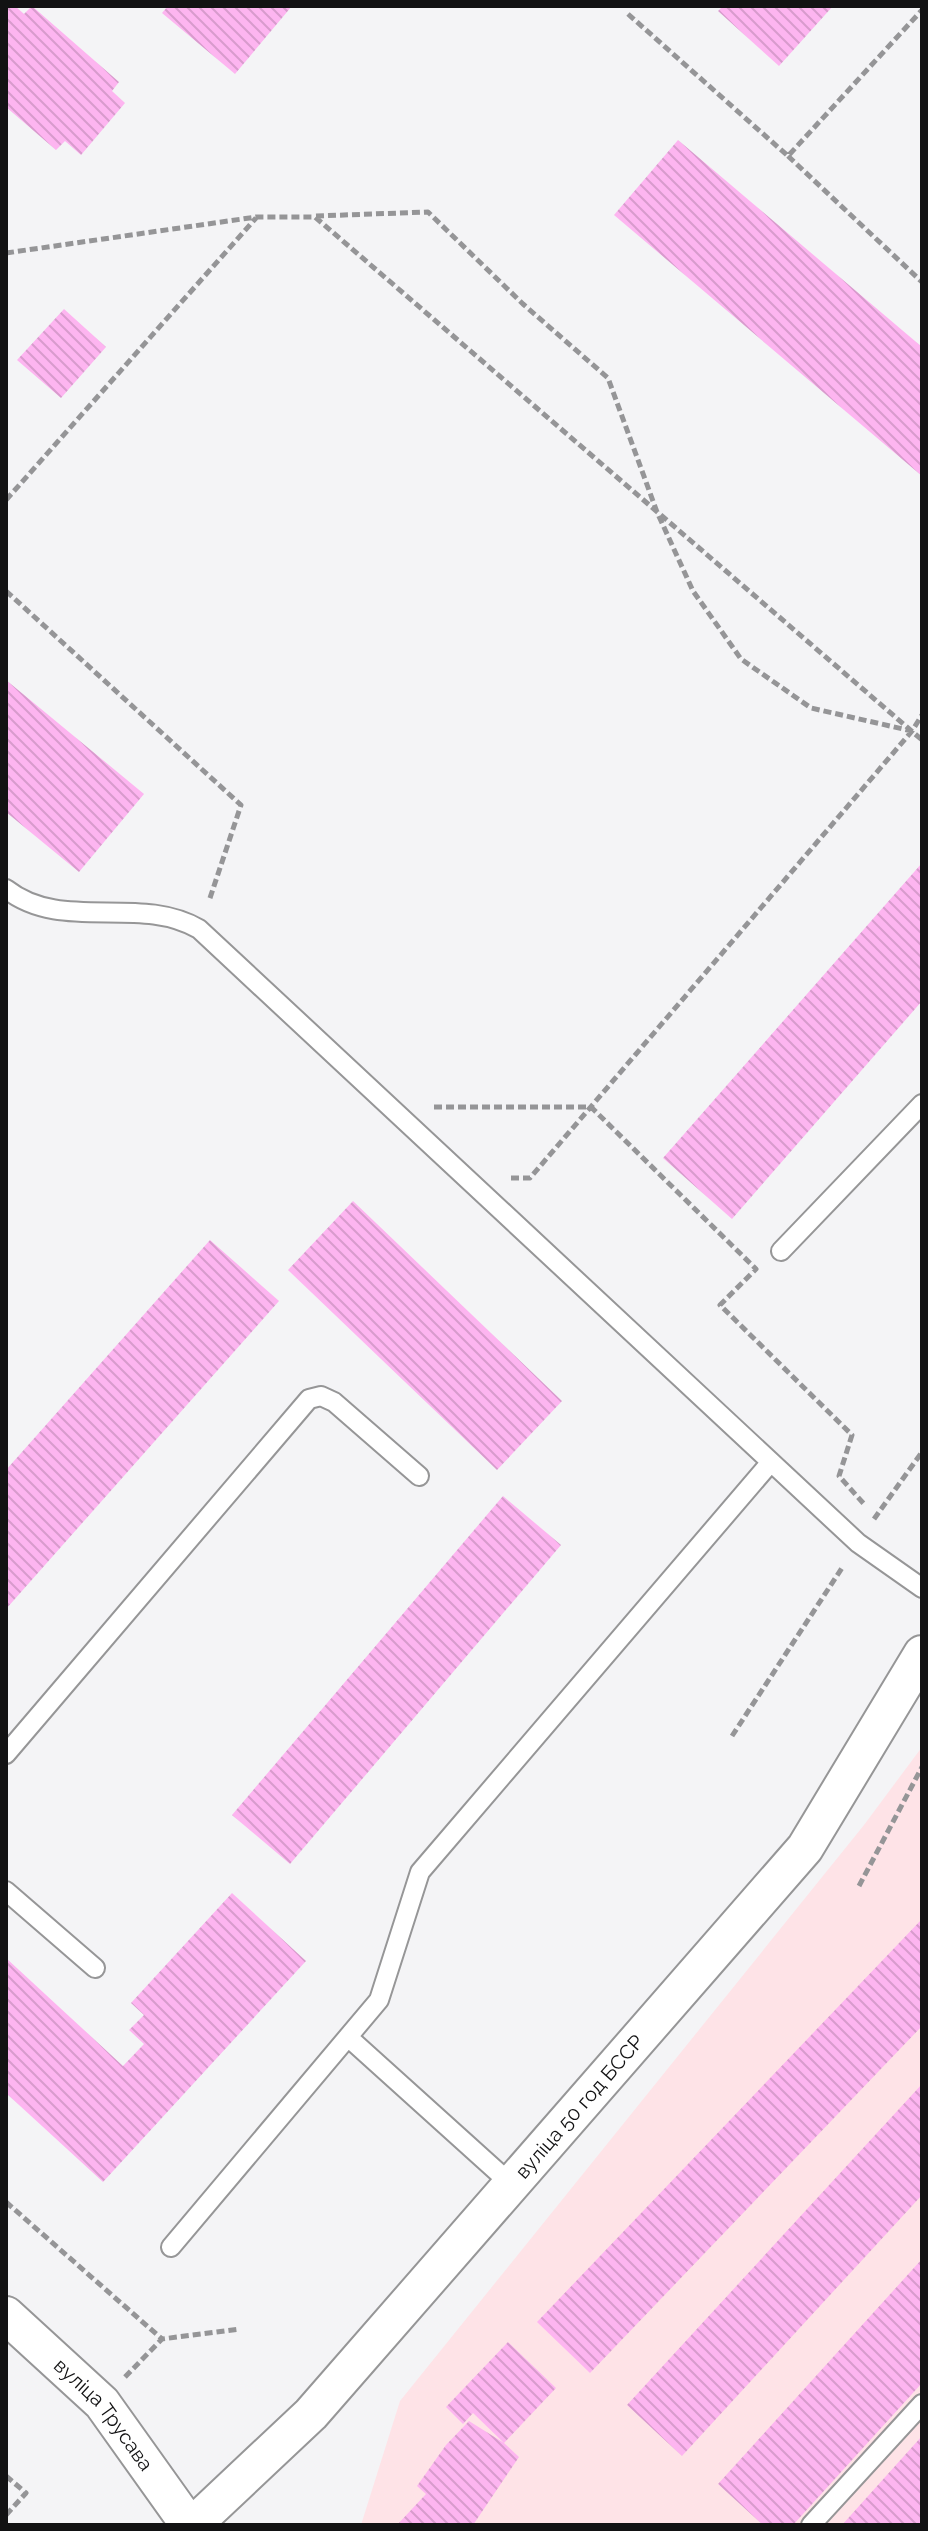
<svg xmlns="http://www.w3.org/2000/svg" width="928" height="2531" font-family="Raleway,sans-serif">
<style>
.industrial{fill:#fee3e7}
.building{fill:url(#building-back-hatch)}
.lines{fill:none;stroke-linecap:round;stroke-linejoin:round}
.lane-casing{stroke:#969697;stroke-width:22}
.street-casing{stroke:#969697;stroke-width:40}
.path{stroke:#959597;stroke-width:5;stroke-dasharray:8 4;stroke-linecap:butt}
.lane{stroke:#fff;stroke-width:18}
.street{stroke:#fff;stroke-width:36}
.labels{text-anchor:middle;stroke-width:6;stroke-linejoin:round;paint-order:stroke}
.street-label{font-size:20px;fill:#121213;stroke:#fff}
</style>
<defs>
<pattern id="building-back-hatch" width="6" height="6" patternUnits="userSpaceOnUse" patternTransform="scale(2)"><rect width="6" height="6" fill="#fdb5f0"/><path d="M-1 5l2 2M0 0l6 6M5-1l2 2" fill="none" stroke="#d89bcd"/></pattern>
</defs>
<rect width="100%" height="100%" fill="#f4f4f6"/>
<path class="industrial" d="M 922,1747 L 922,2525 L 361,2525 L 400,2401 L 864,1825 Z"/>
<path class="building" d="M 6,6 L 15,6 L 24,14 L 32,6 L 119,82 L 112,91 L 125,103 L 81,155 L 65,141 L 56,150 L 6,107 Z
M 168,6 L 292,6 L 235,74 L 162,13 Z
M 723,6 L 833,6 L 779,66 L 718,11 Z
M 678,140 L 922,347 L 922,476 L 614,215 Z
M 64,309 L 106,347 L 61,398 L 17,360 Z
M 6,680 L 144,794 L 79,872 L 6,812 Z
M 922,863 L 922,1001 L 732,1219 L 663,1158 Z
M 353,1201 L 562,1401 L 497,1470 L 288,1270 Z
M 210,1240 L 279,1301 L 6,1609 L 6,1470 Z
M 503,1496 L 561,1545 L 290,1864 L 232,1815 Z
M 232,1893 L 306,1961 L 103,2182 L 6,2093 L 6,1958 L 123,2066 L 144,2044 L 129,2030 L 144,2015 L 131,2003 Z
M 922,1919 L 922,2026 L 590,2373 L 537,2322 Z
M 922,2084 L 922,2195 L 682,2456 L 627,2405 Z
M 922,2259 L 922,2383 L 793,2525 L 763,2525 L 718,2484 Z
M 508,2342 L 556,2388 L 504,2443 L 519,2457 L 473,2525 L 397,2525 L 426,2494 L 417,2486 L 446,2445 L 469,2421 L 504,2443 L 473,2413 L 463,2424 L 446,2407 Z
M 922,2436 L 922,2525 L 842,2525 Z"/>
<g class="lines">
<g class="lane-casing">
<path id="lane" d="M 6,889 C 62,933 139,894 199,929 L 858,1543 L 922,1588
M 781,1251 L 922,1104
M 6,1754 L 309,1399 L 321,1396 L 334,1402 L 419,1476
M 6,1891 L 95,1968
M 348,2037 L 511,2184
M 171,2247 L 379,2000 L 420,1872 L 771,1462
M 811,2525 L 922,2404"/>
</g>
<g class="street-casing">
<g id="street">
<path id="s1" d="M 6,2315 L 102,2403 L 189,2525"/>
<path id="s2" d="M 193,2525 L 311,2414 L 805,1848 L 922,1654"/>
</g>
</g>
<path class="path" d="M 628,14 L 788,156 L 922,10
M 788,156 L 922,282
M 316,216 L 428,212 L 523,304 L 608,378 L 657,512 L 693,591 L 741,659 L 811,708 L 912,731 L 922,715
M 6,253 L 256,217 L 315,217 L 922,740
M 6,500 L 256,218
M 6,591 L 241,805 L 209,901
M 434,1107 L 591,1107 L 756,1269 L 720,1305 L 852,1435 L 839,1476 L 864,1504
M 511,1178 L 530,1178 L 912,731
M 874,1519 L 922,1452
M 732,1736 L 842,1568
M 859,1886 L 922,1767
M 6,2202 L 162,2339
M 125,2377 L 162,2339 L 240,2329
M 6,2476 L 26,2493 L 6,2515"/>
<use href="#lane" class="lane"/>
<use href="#street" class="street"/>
</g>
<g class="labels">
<g class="street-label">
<text dy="7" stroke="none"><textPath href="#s2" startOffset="570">вуліца 50 год БССР</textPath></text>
<text dy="7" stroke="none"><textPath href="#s1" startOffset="140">вуліца Трусава</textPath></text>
</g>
</g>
<rect width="928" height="2531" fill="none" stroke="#121213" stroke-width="16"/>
</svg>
